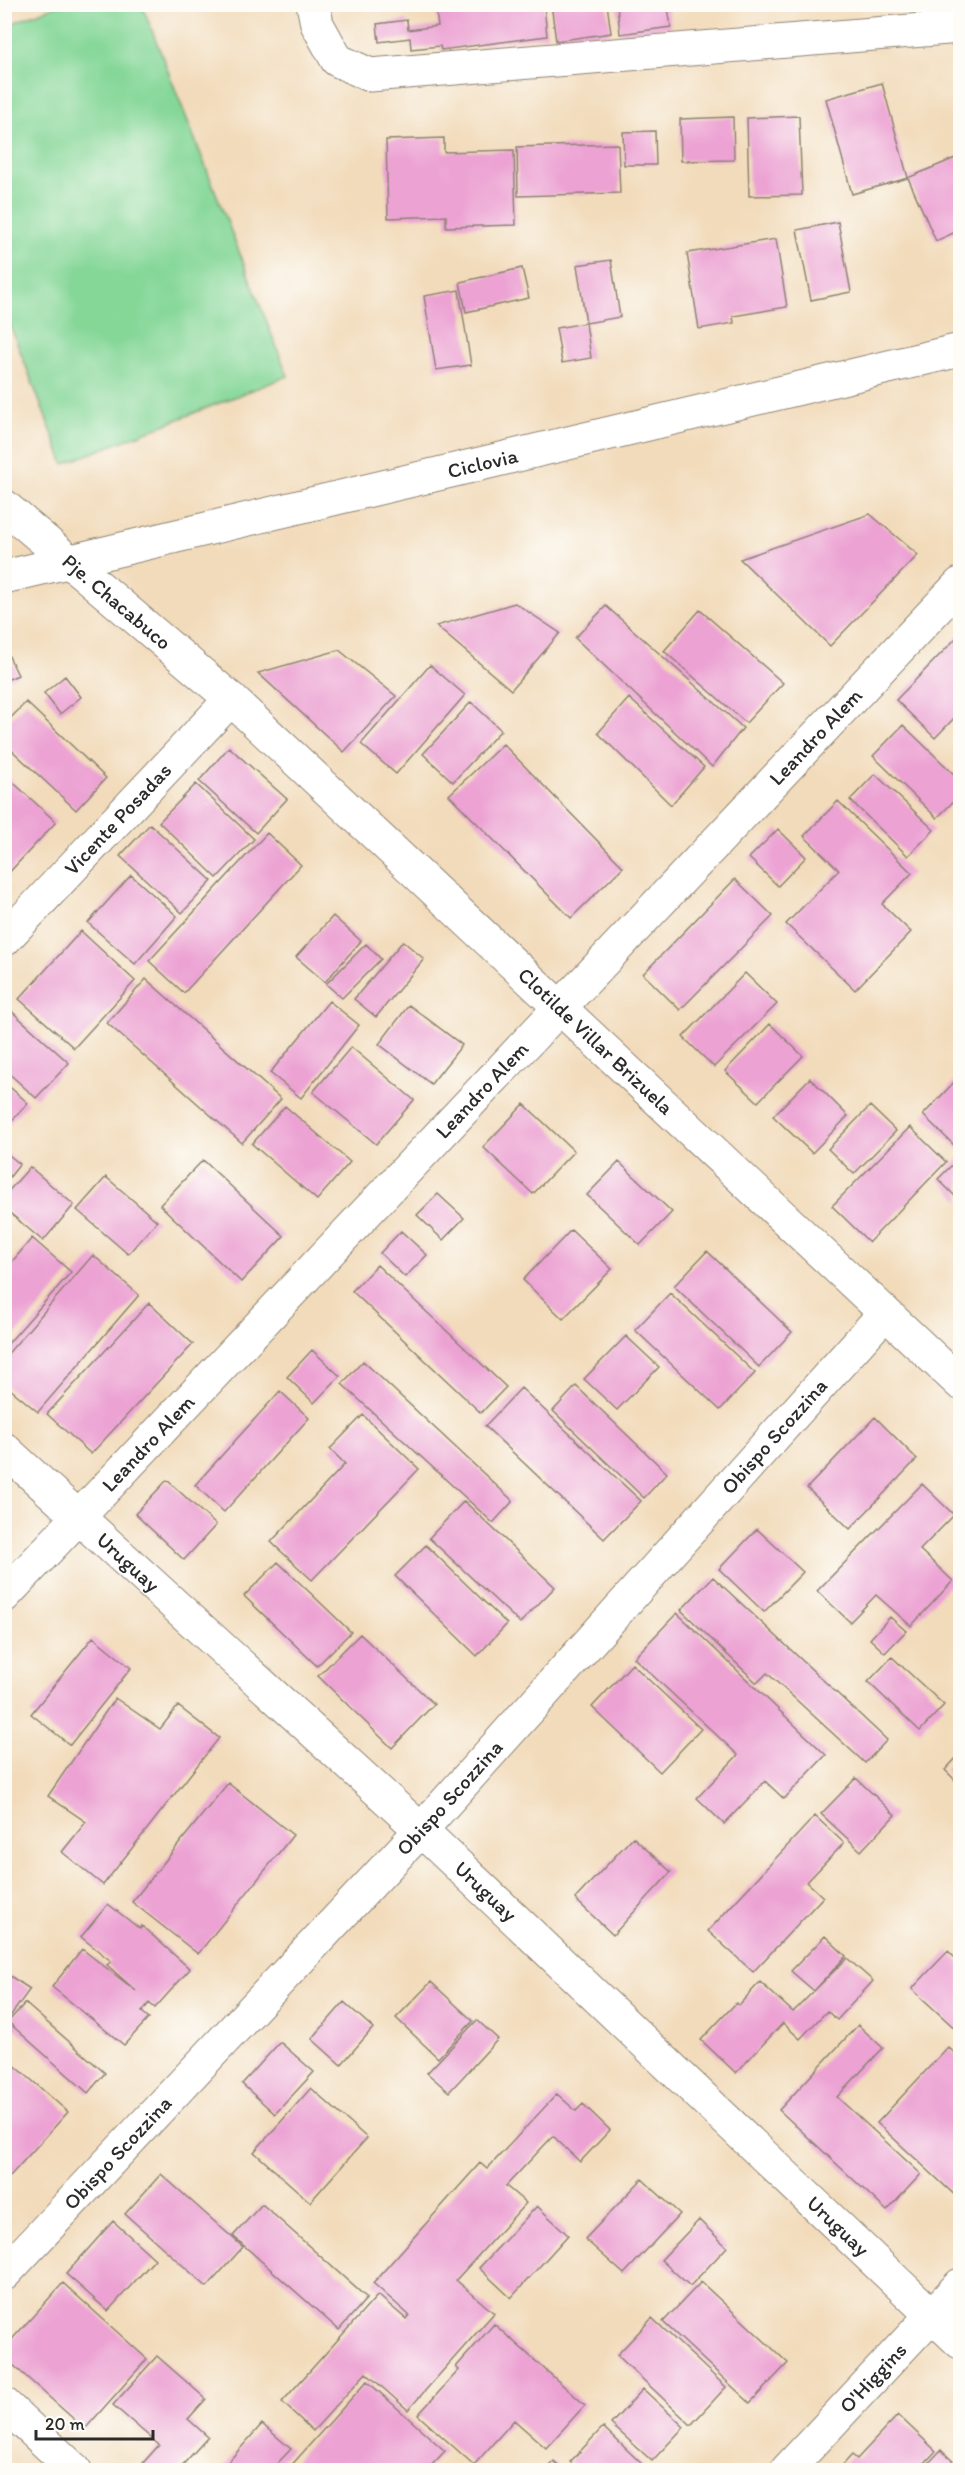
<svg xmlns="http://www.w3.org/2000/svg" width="965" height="2475" font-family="Itim,sans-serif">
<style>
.grass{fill:#85d798;stroke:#588162;stroke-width:1.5}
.building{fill:#eca2d3}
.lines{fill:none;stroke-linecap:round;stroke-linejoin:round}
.minor-casing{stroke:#8e8373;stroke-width:35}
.minor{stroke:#fff;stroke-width:33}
.labels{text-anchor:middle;stroke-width:6;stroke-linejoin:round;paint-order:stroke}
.street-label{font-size:21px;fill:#2b2b2b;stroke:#fdfcf7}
</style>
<rect width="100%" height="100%" fill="#fdfcf7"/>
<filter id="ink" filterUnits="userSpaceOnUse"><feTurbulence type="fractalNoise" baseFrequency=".0167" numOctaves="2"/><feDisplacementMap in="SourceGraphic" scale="12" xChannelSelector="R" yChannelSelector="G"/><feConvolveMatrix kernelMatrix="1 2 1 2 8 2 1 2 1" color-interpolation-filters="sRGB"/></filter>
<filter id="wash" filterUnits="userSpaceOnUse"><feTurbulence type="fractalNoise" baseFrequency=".008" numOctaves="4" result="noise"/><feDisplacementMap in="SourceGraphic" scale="24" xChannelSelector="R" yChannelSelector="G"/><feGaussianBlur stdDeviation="1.35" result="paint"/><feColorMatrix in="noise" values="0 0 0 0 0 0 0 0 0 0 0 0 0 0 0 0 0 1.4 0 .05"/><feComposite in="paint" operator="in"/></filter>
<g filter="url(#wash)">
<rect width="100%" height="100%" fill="#f2dbbb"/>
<path class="grass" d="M 58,5 L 142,5 L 288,376 L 64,464 L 5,312 L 5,26 Z"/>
<g id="blocks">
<path class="building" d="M 435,4 L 544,4 L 547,36 L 441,50 L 440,46 L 411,49 L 410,38 L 379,42 L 377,24 L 407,20 L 408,30 L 438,26 Z
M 551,4 L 607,4 L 611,33 L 556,41 Z
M 617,4 L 684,4 L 684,6 L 668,8 L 671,27 L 620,34 Z
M 882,83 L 908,178 L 960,156 L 960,230 L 936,241 L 908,178 L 852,194 L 826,99 Z
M 799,116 L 802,195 L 749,196 L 747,118 Z
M 733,117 L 734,160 L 681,161 L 680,119 Z
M 655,131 L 656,165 L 624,165 L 623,132 Z
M 444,138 L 444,152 L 514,150 L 516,225 L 446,227 L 446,216 L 388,218 L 386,140 Z
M 618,144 L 620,193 L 518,196 L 517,147 Z
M 838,222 L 851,292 L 811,300 L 797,230 Z
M 776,239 L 787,307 L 733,316 L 734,323 L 699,329 L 687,253 Z
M 611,260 L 620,317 L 586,323 L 591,358 L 562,363 L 556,328 L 586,323 L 577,265 Z
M 522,268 L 529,298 L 466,312 L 460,282 Z
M 459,290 L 471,365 L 436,370 L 424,296 Z
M 870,514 L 918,555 L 830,646 L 740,559 Z
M 515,603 L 560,633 L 511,690 L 436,626 Z
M 606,606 L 743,728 L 712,767 L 575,638 Z
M 700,610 L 783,683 L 746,723 L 664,651 Z
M 960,634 L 960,712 L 935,738 L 896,700 Z
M 4,646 L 18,675 L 4,681 Z
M 339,650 L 396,696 L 344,752 L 258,673 Z
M 430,665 L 465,695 L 396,774 L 361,744 Z
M 65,676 L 81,697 L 60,714 L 44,693 Z
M 629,698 L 704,767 L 671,805 L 598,733 Z
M 26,702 L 106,778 L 76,810 L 4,743 L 4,725 Z
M 471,702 L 501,730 L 453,782 L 423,754 Z
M 903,725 L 960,780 L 960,795 L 937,818 L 873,756 Z
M 503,744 L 623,867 L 571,918 L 449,795 Z
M 229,747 L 287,799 L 256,833 L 199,781 Z
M 4,774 L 56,822 L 4,878 Z
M 875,774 L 934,830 L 908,856 L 850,800 Z
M 196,784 L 254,839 L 217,878 L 159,822 Z
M 838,801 L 912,873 L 882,904 L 911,932 L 855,990 L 786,924 L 839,870 L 804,836 Z
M 150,824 L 212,881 L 182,913 L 120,856 Z
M 778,829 L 806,857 L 778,886 L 749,858 Z
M 267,833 L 301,865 L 184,993 L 149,961 Z
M 131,875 L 177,916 L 135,964 L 88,923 Z
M 735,879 L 773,916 L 680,1010 L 643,974 Z
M 333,916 L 361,941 L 325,982 L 296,957 Z
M 81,931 L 135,981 L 74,1048 L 19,999 Z
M 403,941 L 424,959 L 376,1017 L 354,999 Z
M 366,944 L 381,959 L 342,998 L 326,984 Z
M 745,973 L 777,1004 L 714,1067 L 683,1037 Z
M 146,979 L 281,1099 L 242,1143 L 107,1023 Z
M 329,1001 L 359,1025 L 301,1098 L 270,1073 Z
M 409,1005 L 462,1045 L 431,1084 L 379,1044 Z
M 8,1008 L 69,1063 L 36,1098 L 4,1069 L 4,1012 Z
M 770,1024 L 803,1056 L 758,1102 L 725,1071 Z
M 351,1047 L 414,1100 L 376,1144 L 313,1092 Z
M 960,1076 L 960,1148 L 959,1150 L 923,1115 Z
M 810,1078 L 848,1116 L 812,1153 L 773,1116 Z
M 4,1082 L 28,1103 L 4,1129 Z
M 524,1104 L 574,1151 L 533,1194 L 483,1147 Z
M 285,1106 L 350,1162 L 317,1200 L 252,1144 Z
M 870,1106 L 896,1131 L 854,1174 L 828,1149 Z
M 910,1127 L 946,1162 L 869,1242 L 832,1206 Z
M 4,1151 L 20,1164 L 4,1184 Z
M 960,1157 L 960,1201 L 938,1179 Z
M 203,1160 L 284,1236 L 241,1282 L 160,1205 Z
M 619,1162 L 672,1212 L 640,1245 L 587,1195 Z
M 30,1167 L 74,1205 L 43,1241 L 4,1208 L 4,1196 Z
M 106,1177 L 157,1221 L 128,1254 L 77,1210 Z
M 438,1194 L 464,1218 L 443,1240 L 417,1215 Z
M 571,1230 L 612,1269 L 563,1319 L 523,1280 Z
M 401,1231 L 427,1255 L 405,1277 L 380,1253 Z
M 32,1238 L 71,1272 L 5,1347 L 5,1270 Z
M 707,1251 L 792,1332 L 759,1367 L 674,1286 Z
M 93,1255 L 139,1295 L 38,1412 L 4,1384 L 4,1358 Z
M 377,1265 L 506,1387 L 481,1413 L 352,1291 Z
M 670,1293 L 755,1373 L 720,1410 L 635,1330 Z
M 149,1303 L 193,1344 L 91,1454 L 47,1414 Z
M 626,1336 L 659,1367 L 617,1410 L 584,1379 Z
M 312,1350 L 340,1376 L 314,1403 L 287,1377 Z
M 363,1361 L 513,1501 L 493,1523 L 342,1384 Z
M 576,1386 L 667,1473 L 644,1498 L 553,1411 Z
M 521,1388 L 641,1501 L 604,1539 L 485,1426 Z
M 280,1391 L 309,1418 L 224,1512 L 195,1485 Z
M 363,1415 L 419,1469 L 312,1580 L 271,1542 L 345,1464 L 330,1449 Z
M 875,1417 L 917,1459 L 850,1529 L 807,1488 Z
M 167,1480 L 216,1525 L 184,1560 L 135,1514 Z
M 922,1484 L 954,1515 L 920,1550 L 953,1581 L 911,1626 L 876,1595 L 850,1622 L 817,1591 Z
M 464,1501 L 555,1587 L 520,1623 L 429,1538 Z
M 757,1529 L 803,1572 L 764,1612 L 719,1569 Z
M 426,1545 L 507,1624 L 477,1656 L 395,1576 Z
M 278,1562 L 351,1632 L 317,1666 L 244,1596 Z
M 713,1577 L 887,1740 L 865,1763 L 767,1673 L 757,1683 L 681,1610 Z
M 677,1613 L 826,1755 L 784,1799 L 765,1781 L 724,1824 L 697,1798 L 738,1755 L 634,1658 Z
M 890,1617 L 906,1631 L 885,1653 L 870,1639 Z
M 360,1634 L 434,1704 L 392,1748 L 318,1676 Z
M 93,1637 L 131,1668 L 70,1745 L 31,1714 Z
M 892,1657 L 944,1705 L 920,1731 L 868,1682 Z
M 632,1664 L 701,1729 L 660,1772 L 592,1707 Z
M 115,1698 L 160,1729 L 178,1706 L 219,1738 L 103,1885 L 62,1852 L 86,1822 L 48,1796 Z
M 960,1754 L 960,1785 L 945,1770 Z
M 856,1778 L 895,1815 L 861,1851 L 821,1814 Z
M 228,1783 L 293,1835 L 198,1954 L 132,1902 Z
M 815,1816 L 844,1843 L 807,1882 L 823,1897 L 753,1972 L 708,1931 Z
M 633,1837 L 671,1872 L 613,1935 L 575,1899 Z
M 108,1904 L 140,1929 L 142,1926 L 190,1969 L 155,2008 L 149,2003 L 142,2012 L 149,2018 L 124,2045 L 52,1987 L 82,1949 L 136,1991 L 107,1965 L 111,1961 L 81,1937 Z
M 825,1936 L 846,1956 L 814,1991 L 791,1971 Z
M 948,1951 L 960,1963 L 960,2033 L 912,1989 Z
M 847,1958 L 873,1981 L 837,2020 L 827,2011 L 800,2039 L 783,2023 L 736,2073 L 701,2040 L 736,2003 L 739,2005 L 760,1982 L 793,2012 Z
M 4,1972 L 30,1989 L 4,2025 Z
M 431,1982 L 473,2021 L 438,2058 L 396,2018 Z
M 344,2002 L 373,2028 L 341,2065 L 312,2039 Z
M 25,2003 L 105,2073 L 88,2093 L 8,2022 Z
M 477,2020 L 498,2039 L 449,2092 L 427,2073 Z
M 858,2025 L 883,2048 L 837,2097 L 921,2174 L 887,2211 L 779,2110 Z
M 280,2042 L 314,2072 L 275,2114 L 242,2084 Z
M 948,2047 L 960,2058 L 960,2195 L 958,2198 L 877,2123 Z
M 4,2056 L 68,2112 L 10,2176 L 4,2171 Z
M 311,2088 L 367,2138 L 310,2202 L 254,2152 Z
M 557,2094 L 576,2111 L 583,2104 L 610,2130 L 580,2162 L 553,2136 L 506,2186 L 526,2203 L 456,2280 L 494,2313 L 408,2410 L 366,2373 L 313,2431 L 282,2402 L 378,2295 L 406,2319 L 409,2315 L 373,2283 L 480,2163 L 487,2169 Z
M 161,2174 L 243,2247 L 207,2287 L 125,2214 Z
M 642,2179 L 680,2214 L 624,2274 L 585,2239 Z
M 262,2204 L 367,2298 L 339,2330 L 233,2236 Z
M 537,2206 L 568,2235 L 511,2298 L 479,2268 Z
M 699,2220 L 727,2247 L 690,2286 L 661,2260 Z
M 113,2221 L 155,2259 L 108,2311 L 66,2274 Z
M 701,2282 L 788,2363 L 750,2403 L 663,2322 Z
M 63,2283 L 147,2359 L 85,2429 L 4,2357 L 4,2348 Z
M 652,2318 L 726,2387 L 691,2425 L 617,2355 Z
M 494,2324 L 585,2405 L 546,2448 L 514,2420 L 474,2465 L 418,2415 L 459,2370 L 456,2367 Z
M 157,2356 L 206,2399 L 188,2419 L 208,2437 L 178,2470 L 151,2470 L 143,2463 L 159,2445 L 113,2405 Z
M 367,2381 L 445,2451 L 427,2470 L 288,2469 Z
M 643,2389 L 684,2427 L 652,2461 L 611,2424 Z
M 898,2415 L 936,2451 L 918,2470 L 838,2470 L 852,2455 L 857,2459 Z
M 262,2424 L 291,2449 L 271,2470 L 221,2470 Z
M 603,2427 L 644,2466 L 640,2470 L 579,2470 L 570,2462 Z
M 941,2450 L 960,2468 L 960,2470 L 922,2470 Z
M 554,2462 L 563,2470 L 546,2470 Z"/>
</g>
</g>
<g filter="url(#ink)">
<use href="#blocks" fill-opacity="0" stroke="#8e8373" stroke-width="1.5"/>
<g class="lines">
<g class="minor-casing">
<g id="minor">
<path d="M 313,4 L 317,24 L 337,60 L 370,75 L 960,27"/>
<path id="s1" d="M 4,506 L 231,699 L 960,1383"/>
<path id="s2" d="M 4,577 L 960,350"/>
<path id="s3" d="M 4,940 L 231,699"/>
<path id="s4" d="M 4,1449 L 421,1830 L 960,2342"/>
<path id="s5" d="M 4,1596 L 960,584"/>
<path id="s6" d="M 4,2274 L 421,1830 L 885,1313"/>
<path d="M 4,2404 L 75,2470"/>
<path id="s7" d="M 787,2470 L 960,2285"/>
</g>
</g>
<use href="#minor" class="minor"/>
</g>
</g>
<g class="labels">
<g class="street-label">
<text dy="7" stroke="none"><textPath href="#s2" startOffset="492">Ciclovia</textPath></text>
<text dy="7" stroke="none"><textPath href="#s1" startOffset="148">Pje. Chacabuco</textPath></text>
<text dy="7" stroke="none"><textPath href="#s5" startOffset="1182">Leandro Alem</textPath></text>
<text dy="7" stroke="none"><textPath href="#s3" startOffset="166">Vicente Posadas</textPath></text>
<text dy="7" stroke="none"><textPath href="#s1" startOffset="798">Clotilde Villar Brizuela</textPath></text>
<text dy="7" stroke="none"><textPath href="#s5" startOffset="696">Leandro Alem</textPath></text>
<text dy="7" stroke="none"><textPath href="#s6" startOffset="1138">Obispo Scozzina</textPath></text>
<text dy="7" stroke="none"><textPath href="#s5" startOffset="210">Leandro Alem</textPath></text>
<text dy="7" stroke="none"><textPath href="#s4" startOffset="168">Uruguay</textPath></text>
<text dy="7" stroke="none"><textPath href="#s6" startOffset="652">Obispo Scozzina</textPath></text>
<text dy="7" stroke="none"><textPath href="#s4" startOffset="654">Uruguay</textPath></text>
<text dy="7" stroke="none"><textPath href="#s6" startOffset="166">Obispo Scozzina</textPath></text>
<text dy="7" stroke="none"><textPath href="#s4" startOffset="1140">Uruguay</textPath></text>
<text dy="7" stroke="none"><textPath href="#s7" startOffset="126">O'Higgins</textPath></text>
</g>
</g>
<rect width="965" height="2475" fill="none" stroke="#fdfcf7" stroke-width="24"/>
<path d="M36 2430v9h117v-9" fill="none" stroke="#2b2b2b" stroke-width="3"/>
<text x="45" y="2430" font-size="18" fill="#2b2b2b" stroke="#fdfcf7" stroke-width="4.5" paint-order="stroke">20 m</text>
</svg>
